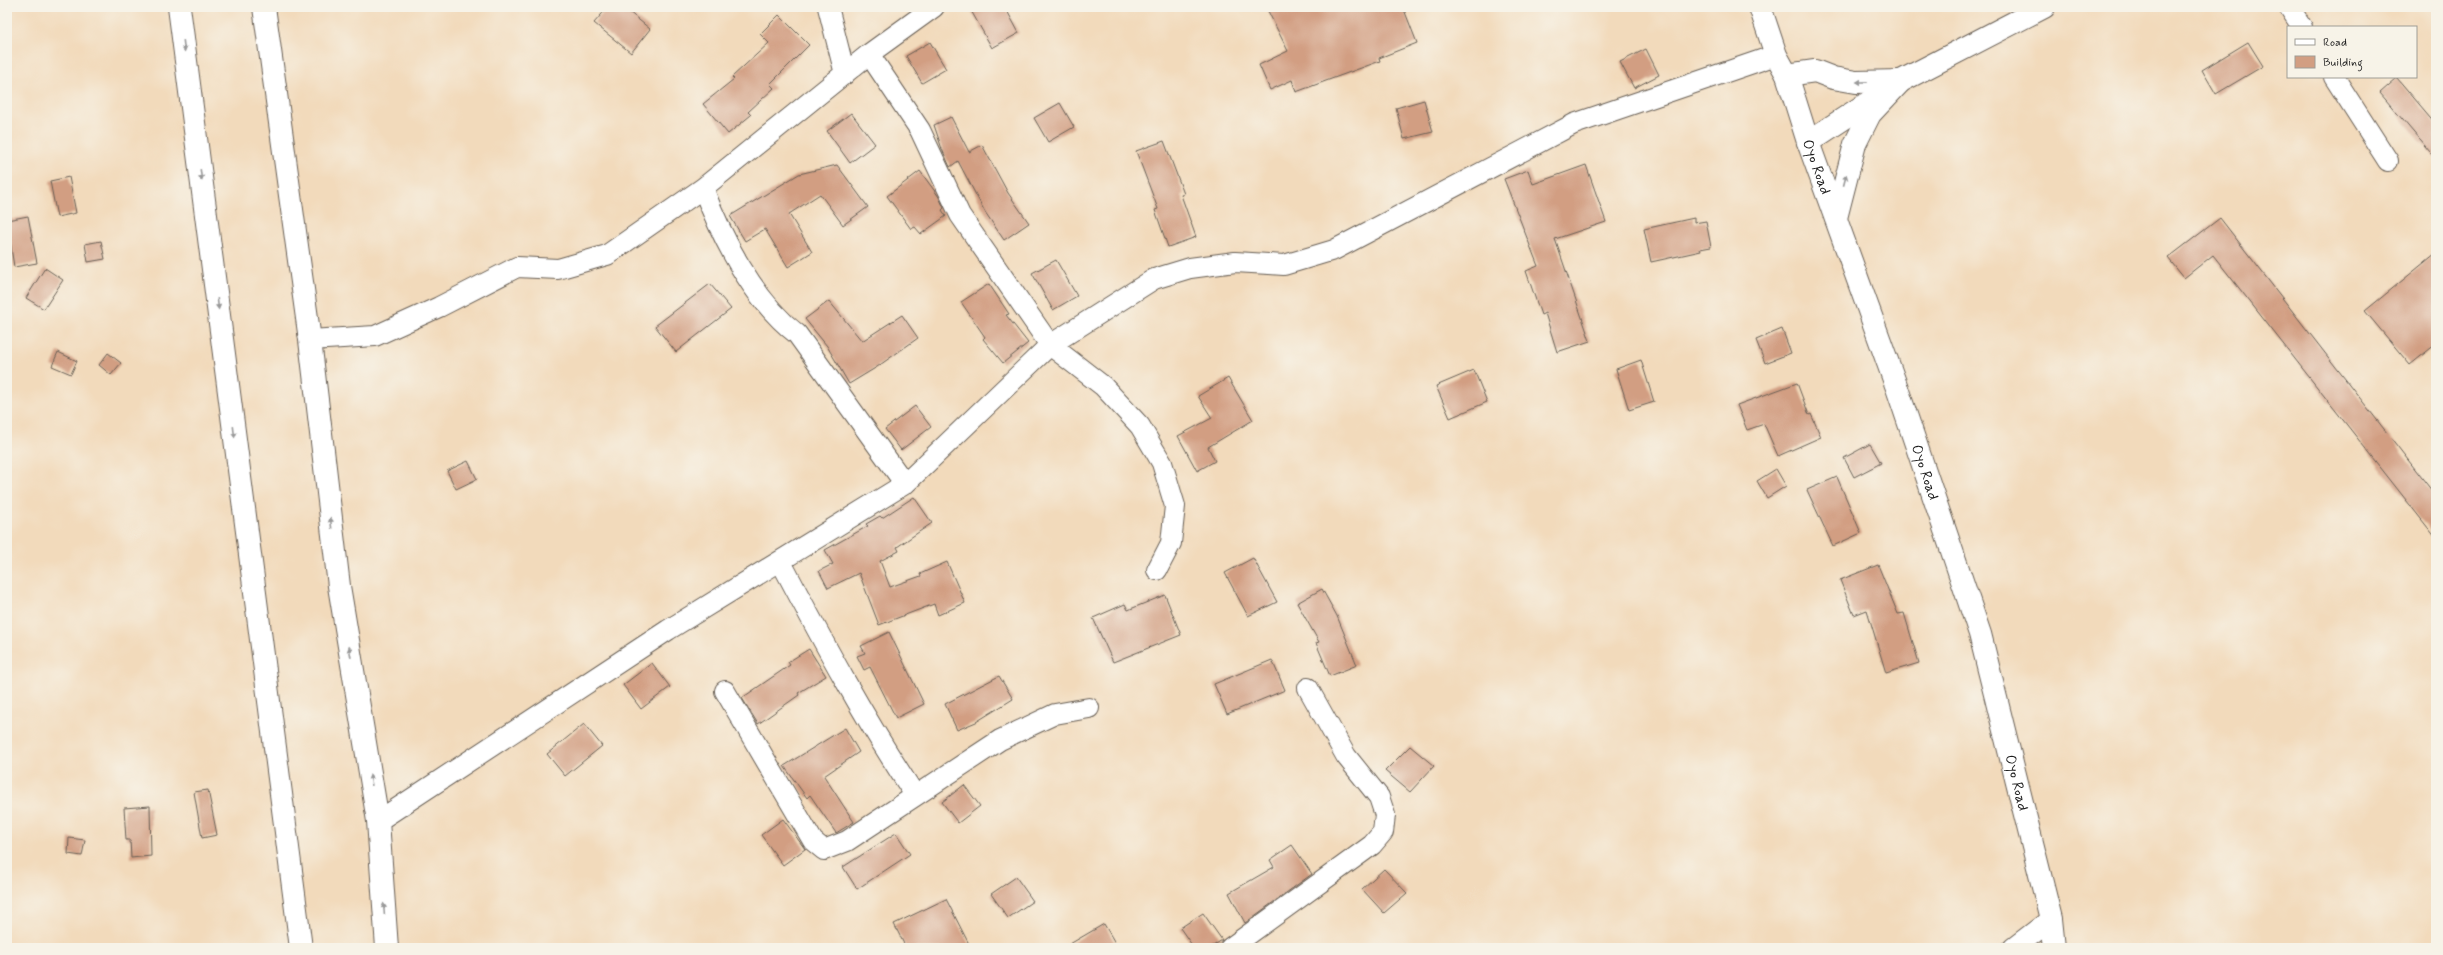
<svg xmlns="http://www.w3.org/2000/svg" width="2443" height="955" font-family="Mynerve,sans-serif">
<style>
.building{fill:#d29e82}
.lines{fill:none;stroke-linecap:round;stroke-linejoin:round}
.minor-casing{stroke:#675e54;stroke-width:22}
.tertiary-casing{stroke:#675e54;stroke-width:24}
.trunk-casing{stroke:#675e54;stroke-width:24}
.motorway-casing{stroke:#675e54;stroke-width:24}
.minor{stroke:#fff;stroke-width:20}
.tertiary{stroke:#fff;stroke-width:22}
.trunk{stroke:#fff;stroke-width:22}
.motorway{stroke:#fff;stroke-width:22}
.oneway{fill:#999}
.labels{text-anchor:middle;stroke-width:3;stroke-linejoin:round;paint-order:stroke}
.street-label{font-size:15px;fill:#1c1c1c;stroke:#f7f3e8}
</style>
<rect width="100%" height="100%" fill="#f7f3e8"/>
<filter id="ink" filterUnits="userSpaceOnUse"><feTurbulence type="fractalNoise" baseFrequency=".025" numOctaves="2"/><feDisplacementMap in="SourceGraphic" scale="8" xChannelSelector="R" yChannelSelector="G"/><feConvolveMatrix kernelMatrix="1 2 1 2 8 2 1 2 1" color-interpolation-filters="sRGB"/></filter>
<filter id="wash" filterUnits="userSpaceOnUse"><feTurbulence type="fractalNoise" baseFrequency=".012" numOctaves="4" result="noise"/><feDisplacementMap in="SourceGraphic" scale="16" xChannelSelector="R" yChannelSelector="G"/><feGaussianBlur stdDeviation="0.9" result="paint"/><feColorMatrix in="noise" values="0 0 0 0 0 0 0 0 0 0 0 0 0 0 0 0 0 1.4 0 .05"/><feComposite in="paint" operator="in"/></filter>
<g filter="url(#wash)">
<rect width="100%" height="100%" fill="#f2dabb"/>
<g id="blocks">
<path class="building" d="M 608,7 L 623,7 L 650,29 L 631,53 L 594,23 Z
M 969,7 L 1005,7 L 1019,33 L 992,48 Z
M 1266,7 L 1403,7 L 1417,43 L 1379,58 L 1380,61 L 1296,92 L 1292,80 L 1270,90 L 1259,65 L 1288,51 Z
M 779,15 L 809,45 L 770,84 L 774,88 L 748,112 L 751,115 L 728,134 L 703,104 L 734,79 L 732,77 L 769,43 L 760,34 Z
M 930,42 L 946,69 L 922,83 L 906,56 Z
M 2248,42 L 2263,66 L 2216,94 L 2202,70 Z
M 1646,49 L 1659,75 L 1634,88 L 1620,62 Z
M 2397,78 L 2436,124 L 2436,159 L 2380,93 Z
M 1424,100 L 1433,132 L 1404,139 L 1396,108 Z
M 1060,103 L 1074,127 L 1048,142 L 1034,118 Z
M 851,113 L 875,144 L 850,163 L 827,131 Z
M 951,117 L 969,152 L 982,145 L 1008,193 L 1029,223 L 1004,240 L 985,212 L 958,161 L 950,167 L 942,149 L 934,125 Z
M 1164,141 L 1184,194 L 1181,195 L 1196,237 L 1168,247 L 1155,210 L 1158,209 L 1136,151 Z
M 837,165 L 868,207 L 843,225 L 820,194 L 789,214 L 812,252 L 788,267 L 765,229 L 745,241 L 730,216 L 799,174 Z
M 1586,165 L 1606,222 L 1555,239 L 1590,341 L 1557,352 L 1545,313 L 1541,315 L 1526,271 L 1538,266 L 1504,179 L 1528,170 L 1533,184 Z
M 920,171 L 939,197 L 944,208 L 942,210 L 946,216 L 921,234 L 915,227 L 911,229 L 887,196 Z
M 69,177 L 76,213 L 57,217 L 50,181 Z
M 28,216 L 37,263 L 14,267 L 7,220 Z
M 1694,218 L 1694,223 L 1706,221 L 1711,247 L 1700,249 L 1701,251 L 1651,262 L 1644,229 Z
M 2220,218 L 2436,496 L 2436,538 L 2213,255 L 2184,278 L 2168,258 Z
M 101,241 L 105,259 L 88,262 L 85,244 Z
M 2436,253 L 2436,344 L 2410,365 L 2365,311 Z
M 1056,260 L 1077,296 L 1053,310 L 1032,273 Z
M 45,268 L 63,280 L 44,309 L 26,298 Z
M 710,284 L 731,309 L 676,352 L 655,326 Z
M 989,284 L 1009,314 L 1006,315 L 1028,343 L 1003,363 L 983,339 L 985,337 L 961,302 Z
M 829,301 L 862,341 L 902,315 L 918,338 L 877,367 L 849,384 L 827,346 L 805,319 Z
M 1782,329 L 1791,353 L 1765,363 L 1756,340 Z
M 58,352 L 77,361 L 71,374 L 52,366 Z
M 108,353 L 121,363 L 111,375 L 99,365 Z
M 1641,360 L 1654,402 L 1629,410 L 1616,369 Z
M 1474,370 L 1487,402 L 1450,418 L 1436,386 Z
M 1228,378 L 1253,420 L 1208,447 L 1215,461 L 1197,471 L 1178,436 L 1212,418 L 1198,396 Z
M 1797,383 L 1809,415 L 1811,414 L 1821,437 L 1778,456 L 1764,424 L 1747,430 L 1737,405 Z
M 915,406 L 931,427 L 901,450 L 885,429 Z
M 1870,444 L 1881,463 L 1854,477 L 1844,458 Z
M 468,461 L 477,479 L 456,489 L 447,471 Z
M 1776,469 L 1786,486 L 1767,498 L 1757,481 Z
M 1837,477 L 1861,533 L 1833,546 L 1807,490 Z
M 914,497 L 932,523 L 897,547 L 899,551 L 880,561 L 890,587 L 921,576 L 920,574 L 947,562 L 965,603 L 938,615 L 934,604 L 879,625 L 859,573 L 828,588 L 819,571 L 833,564 L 825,550 L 868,526 L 866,524 L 880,516 L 882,518 Z
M 1253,558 L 1277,602 L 1248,616 L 1225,573 Z
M 1878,565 L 1898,614 L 1904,613 L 1919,663 L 1886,673 L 1867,610 L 1854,615 L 1840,580 Z
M 1322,589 L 1337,616 L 1357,665 L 1330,676 L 1316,643 L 1319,642 L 1297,603 Z
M 1165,595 L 1181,635 L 1113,662 L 1093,618 L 1125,604 L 1128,610 Z
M 889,632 L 924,704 L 896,718 L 870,667 L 864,670 L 857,656 L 865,653 L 861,646 Z
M 809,649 L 826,676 L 798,693 L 799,695 L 758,724 L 742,698 L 790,665 L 788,662 Z
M 1272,660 L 1285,690 L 1227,714 L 1214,684 Z
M 652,663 L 670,687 L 641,709 L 623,685 Z
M 999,676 L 1013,699 L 976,722 L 957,730 L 945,704 Z
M 584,724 L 602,746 L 565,776 L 547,754 Z
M 845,728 L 859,752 L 824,776 L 854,822 L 836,833 L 810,795 L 807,798 L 784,766 Z
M 1410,746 L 1434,766 L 1410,792 L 1385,771 Z
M 964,785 L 980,806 L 958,823 L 942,802 Z
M 208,790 L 217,835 L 202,838 L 194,792 Z
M 150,806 L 151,856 L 131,858 L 130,840 L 126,840 L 124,808 Z
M 783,819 L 805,849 L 783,865 L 761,835 Z
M 896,833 L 910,854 L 857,889 L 843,867 Z
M 69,838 L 85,840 L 82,856 L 68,854 Z
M 1292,845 L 1312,874 L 1245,923 L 1229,893 L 1274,867 L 1270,860 Z
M 1384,869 L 1407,893 L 1384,913 L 1362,889 Z
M 1016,877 L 1033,901 L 1008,918 L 991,894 Z
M 946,899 L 971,948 L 906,948 L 894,924 Z
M 1203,913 L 1222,940 L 1210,948 L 1194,948 L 1180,928 Z
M 1104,924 L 1118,948 L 1063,948 Z"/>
</g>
</g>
<g filter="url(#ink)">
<use href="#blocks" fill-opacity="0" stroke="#675e54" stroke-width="1"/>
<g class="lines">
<g class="minor-casing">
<path id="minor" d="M 828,7 L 845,74
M 2289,7 L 2302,27
M 869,54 L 920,130 L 960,215 L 1050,345 L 1103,386 L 1140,426 L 1162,463 L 1175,506 L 1171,543 L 1157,570
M 2334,77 L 2388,161
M 703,188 C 722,238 753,300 797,334 L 905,484
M 310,340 L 375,336 L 439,307 L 517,267 L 558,269 L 607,255 L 703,188 L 869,54 L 934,7
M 781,562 C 823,642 865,720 915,795
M 725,691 L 813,841 L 824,850 L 847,841 L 1000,740 L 1055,714 L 1089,708
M 378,821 L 668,630 L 905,484 L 1050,345 L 1154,279 L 1190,268 L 1235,262 L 1284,265 L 1334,250 L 1574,124 L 1776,55
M 1230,948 L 1372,845 L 1383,832 L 1385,815 L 1379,797 L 1346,756 L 1308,688
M 2013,948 L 2051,919"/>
</g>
<g class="tertiary-casing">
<path id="tertiary" d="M 1808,142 L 1901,81 L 2044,7"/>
</g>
<g class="trunk-casing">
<g id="trunk">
<path id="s1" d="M 1760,7 L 1776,55 L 1787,75 L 1808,142 L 1897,388 L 1980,634 L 2051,919 L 2054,948"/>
<path d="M 1787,75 L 1815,71 L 1833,78 L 1856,82 L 1901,81"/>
<path d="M 1836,218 L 1855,144 L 1870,114 L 1901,81"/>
</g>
</g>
<g class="motorway-casing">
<path id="motorway" d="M 179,7 L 301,948
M 264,7 L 310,340 L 339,586 L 378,821 L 387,948"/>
</g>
<use href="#minor" class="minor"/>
<use href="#tertiary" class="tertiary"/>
<use href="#trunk" class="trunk"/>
<use href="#motorway" class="motorway"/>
</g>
<defs><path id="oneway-solid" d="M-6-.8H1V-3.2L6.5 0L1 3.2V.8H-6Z"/></defs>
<g class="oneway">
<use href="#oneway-solid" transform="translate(184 46) rotate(83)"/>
<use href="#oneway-solid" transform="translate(1862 82) rotate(179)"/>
<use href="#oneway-solid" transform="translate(201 175) rotate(83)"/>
<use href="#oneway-solid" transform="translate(1845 180) rotate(-75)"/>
<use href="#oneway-solid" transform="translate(218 304) rotate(83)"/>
<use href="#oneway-solid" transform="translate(234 432) rotate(83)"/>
<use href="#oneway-solid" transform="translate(331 523) rotate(-97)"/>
<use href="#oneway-solid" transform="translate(350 652) rotate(-99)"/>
<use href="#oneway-solid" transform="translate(371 780) rotate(-99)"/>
<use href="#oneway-solid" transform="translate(384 909) rotate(-94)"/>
</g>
</g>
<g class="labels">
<g class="street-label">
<text dy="5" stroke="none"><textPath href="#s1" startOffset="170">Oyo Road</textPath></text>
<text dy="5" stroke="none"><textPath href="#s1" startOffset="494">Oyo Road</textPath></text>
<text dy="5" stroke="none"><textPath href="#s1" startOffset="818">Oyo Road</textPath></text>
</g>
</g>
<rect width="2443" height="955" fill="none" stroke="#f7f3e8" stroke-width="24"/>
<rect x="2287" y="26" width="130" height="52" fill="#f7f3e8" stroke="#9f9d96"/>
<rect x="2295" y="39" width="20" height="6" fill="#ffffff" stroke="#9f9d96"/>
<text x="2323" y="46" font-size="12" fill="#1c1c1c">Road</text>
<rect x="2295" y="56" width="20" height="12" fill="#d29e82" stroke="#9f9d96"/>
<text x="2323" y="66" font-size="12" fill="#1c1c1c">Building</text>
</svg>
